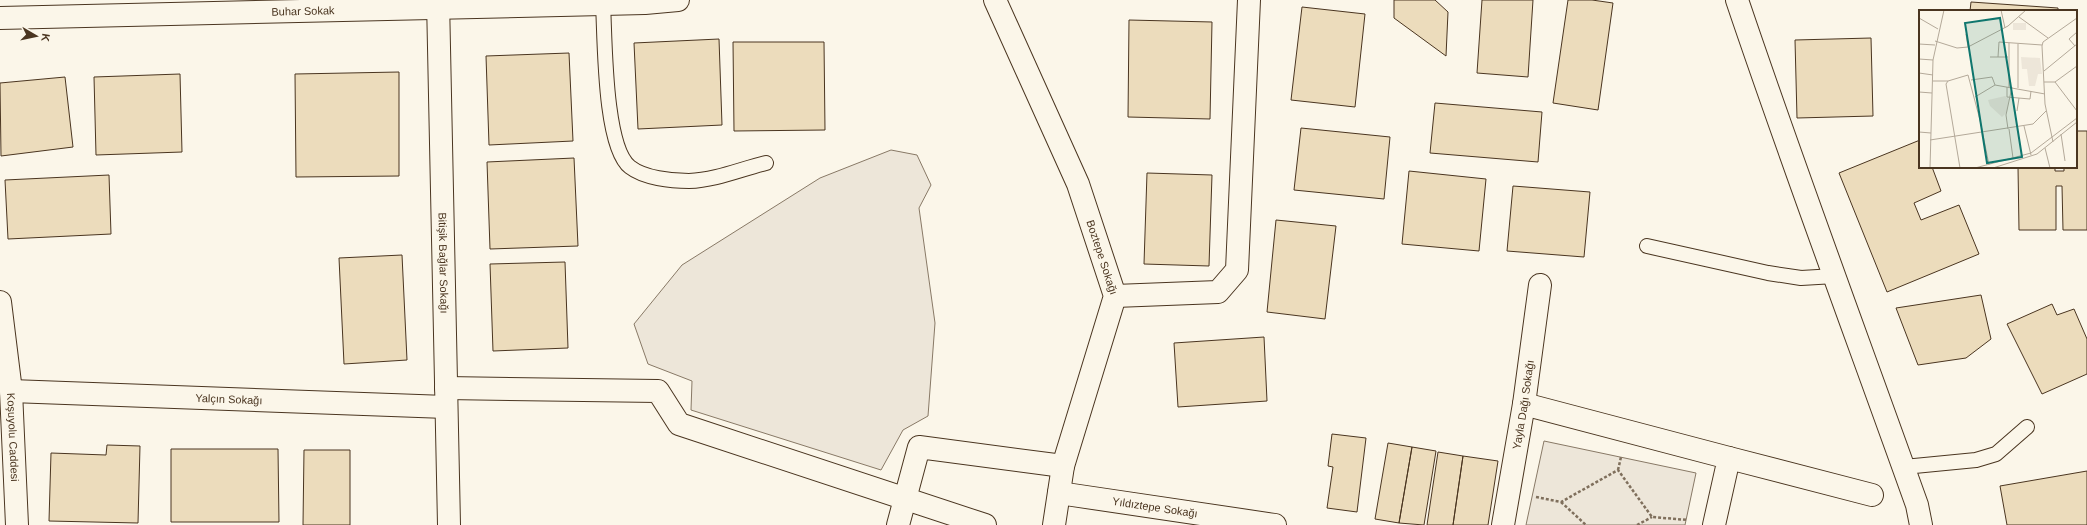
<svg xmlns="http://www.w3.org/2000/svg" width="2087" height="525" font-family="Arial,sans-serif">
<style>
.green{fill:#ede6d9;stroke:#887966}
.building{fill:#ecdcbc;stroke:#4a3520}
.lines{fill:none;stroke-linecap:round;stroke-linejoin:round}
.service-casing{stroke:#4a3520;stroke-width:16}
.minor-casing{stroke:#4a3520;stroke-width:24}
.tertiary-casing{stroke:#4a3520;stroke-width:24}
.path{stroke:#7f6f5c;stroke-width:2.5;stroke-dasharray:3 2;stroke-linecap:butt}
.service{stroke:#fbf6e9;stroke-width:14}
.minor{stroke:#fbf6e9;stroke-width:22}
.tertiary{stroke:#fbf6e9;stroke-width:22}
.labels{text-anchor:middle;stroke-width:3;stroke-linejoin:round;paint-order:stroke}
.street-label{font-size:11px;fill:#4a3520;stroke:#fbf6e9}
.inset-road{fill:none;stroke:#b4a999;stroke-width:1}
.view{fill:#0f766e;fill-opacity:0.15;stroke:#0f766e;stroke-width:2}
.inset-edge{fill:none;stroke:#4a3520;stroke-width:2}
</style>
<rect width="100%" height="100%" fill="#fbf6e9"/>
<path class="green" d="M 891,150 L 917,155 L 931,185 L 919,208 L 935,323 L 928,416 L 903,430 L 881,470 L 691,410 L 692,381 L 648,364 L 634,324 L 682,265 L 820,178 Z
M 1544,441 L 1696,473 L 1685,525 L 1526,525 Z"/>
<path class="building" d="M 1394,0 L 1435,0 L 1448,12 L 1446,56 L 1394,18 Z
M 1482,0 L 1533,0 L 1528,77 L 1477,73 Z
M 1568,0 L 1592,0 L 1613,3 L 1598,110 L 1553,103 Z
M 1971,2 L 2058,8 L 2058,11 L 1970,11 Z
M 1302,7 L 1365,14 L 1355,107 L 1291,100 Z
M 1129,20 L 1212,22 L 1210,119 L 1128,117 Z
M 1871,38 L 1873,116 L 1797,118 L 1795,40 Z
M 719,39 L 722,125 L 638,129 L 634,43 Z
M 733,42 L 824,42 L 825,130 L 734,131 Z
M 569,53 L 573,141 L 489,145 L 486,56 Z
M 399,72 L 399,176 L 296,177 L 295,74 Z
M 180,74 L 182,152 L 96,155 L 94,77 Z
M 65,77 L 73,147 L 1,156 L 0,83 Z
M 1435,103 L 1542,112 L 1538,162 L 1430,153 Z
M 1301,128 L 1390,137 L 1384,199 L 1294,190 Z
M 2076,131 L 2087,131 L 2087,230 L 2063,230 L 2062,186 L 2056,186 L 2056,230 L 2019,230 L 2018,167 L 2055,167 L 2055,171 L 2064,171 L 2064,167 L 2076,167 Z
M 1920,140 L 1920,167 L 1932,167 L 1941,191 L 1914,203 L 1921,220 L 1959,205 L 1979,254 L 1887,292 L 1839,173 Z
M 574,158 L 578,246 L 490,249 L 487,162 Z
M 1409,171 L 1486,179 L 1479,251 L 1402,244 Z
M 1147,173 L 1212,175 L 1209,266 L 1144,264 Z
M 109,175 L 111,234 L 8,239 L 5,180 Z
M 1513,186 L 1590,192 L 1584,257 L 1507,251 Z
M 1276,220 L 1336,226 L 1325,319 L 1267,312 Z
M 402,255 L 407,360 L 344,364 L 339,258 Z
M 565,262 L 568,348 L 493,351 L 490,264 Z
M 1981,295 L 1991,339 L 1966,358 L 1918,365 L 1896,308 Z
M 2052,304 L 2057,315 L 2074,309 L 2087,339 L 2087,374 L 2042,394 L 2007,324 Z
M 1264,337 L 1267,401 L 1178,407 L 1174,343 Z
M 1332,434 L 1366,438 L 1357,512 L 1327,508 L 1333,467 L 1328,466 Z
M 1388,443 L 1412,447 L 1399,523 L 1375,519 Z
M 107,445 L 140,446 L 138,523 L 49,521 L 51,453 L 106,455 Z
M 1412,447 L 1436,451 L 1424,525 L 1399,523 Z
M 171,449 L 278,449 L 279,522 L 171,522 Z
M 304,450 L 350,450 L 350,525 L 303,525 Z
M 1438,452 L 1463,456 L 1453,525 L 1427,525 Z
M 1463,456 L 1498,461 L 1488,525 L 1453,525 Z
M 2087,471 L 2087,525 L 2007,525 L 2000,486 Z"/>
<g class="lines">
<g class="service-casing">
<path id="service" d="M 603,4 C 605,38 604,147 630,167 C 644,178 671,181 689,181 C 716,180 741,169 766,163
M 1647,246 L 1768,273 L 1801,278 L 1835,276
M 1904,467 L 1976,460 L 1996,454 L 2027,427"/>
</g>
<g class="minor-casing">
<g id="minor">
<path id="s1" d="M 438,0 L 449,525"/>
<path id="s2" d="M 995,0 L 1078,184 L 1115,296 L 1063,466 L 1054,525"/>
<path d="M 1737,0 C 1794,169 1857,337 1917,505 L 1921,525"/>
<path id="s3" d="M 0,18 L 645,3 L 678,0"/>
<path d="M 1115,296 L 1218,292 L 1237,270 L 1249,0"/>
<path d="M 446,388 L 658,391 L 679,424 L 985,525"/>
<path id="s4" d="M 11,391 L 446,407"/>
<path d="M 1524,404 L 1729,458 L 1714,525"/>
<path d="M 1729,458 L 1872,495"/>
<path id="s5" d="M 1059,493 L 1275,525"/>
<path d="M 898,525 L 919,447 L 1063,466"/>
<path id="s6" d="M 1503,525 L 1524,404 L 1540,285"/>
</g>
</g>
<g class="tertiary-casing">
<g id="tertiary">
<path id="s7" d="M 0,302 L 11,391 L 17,525"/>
</g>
</g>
<path class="path" d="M 1618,470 L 1621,457
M 1536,497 L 1561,502 L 1618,470 L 1652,517 L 1688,520
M 1561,502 L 1586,525
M 1637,525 L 1652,517"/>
<use href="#service" class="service"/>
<use href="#minor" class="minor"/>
<use href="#tertiary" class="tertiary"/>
</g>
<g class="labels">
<g class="street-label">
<text dy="4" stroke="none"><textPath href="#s3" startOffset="303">Buhar Sokak</textPath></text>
<text dy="4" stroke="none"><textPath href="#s2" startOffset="279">Boztepe Sokağı</textPath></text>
<text dy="4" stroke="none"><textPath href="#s1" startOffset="263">Bitişik Bağlar Sokağı</textPath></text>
<text dy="4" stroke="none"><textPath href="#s4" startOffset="218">Yalçın Sokağı</textPath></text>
<text dy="4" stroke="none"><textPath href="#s6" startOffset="122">Yayla Dağı Sokağı</textPath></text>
<text dy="4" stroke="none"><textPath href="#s7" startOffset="136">Koşuyolu Caddesi</textPath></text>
<text dy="4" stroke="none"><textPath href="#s5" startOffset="97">Yıldıztepe Sokağı</textPath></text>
</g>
</g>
<g transform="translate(1919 10)">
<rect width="158" height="158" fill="#fbf6e9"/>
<path d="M 94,13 L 107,13 L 107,20 L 94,20 ZM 102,47 L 121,48 L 123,64 L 119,64 L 116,76 L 110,76 L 108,59 L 103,59 ZM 86,86 L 90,89 L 88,102 L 83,107 L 71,96 L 69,90 Z" fill="#ede6d9"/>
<path class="inset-road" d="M 82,0 L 86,18M 100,7 L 129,28M 0,8 L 19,19M 47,24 L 49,37M 16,31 L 38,38 L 49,37 L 89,16 L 107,0M 0,34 L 16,35M 99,34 L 99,78M 156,36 L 150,29 L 158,22M 71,47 L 89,47M 79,47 L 80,32 L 123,35M 0,49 L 14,50M 125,61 L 158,34M 0,63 L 14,65M 52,70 L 73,67 L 76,75M 14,71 L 29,71M 125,72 L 136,72 L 158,56M 136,72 L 158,101M 88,77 L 88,87 L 111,89 L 112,81M 90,77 L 90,33M 0,82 L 13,83M 56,87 L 76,75 L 126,84M 98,101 L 100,88M 105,116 L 112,145M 89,119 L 87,105 L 93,77M 90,119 L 94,148M 0,122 L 12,123M 142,124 L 146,151M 11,130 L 114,114 L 127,101M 134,132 L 126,94 L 123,36 L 124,32 L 158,8M 126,138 L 131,158M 11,158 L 14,50 L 25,0M 41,158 L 27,74 L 29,71 L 49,65 L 61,110 L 70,155M 56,158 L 112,143 L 158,108M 74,158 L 118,144 L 158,112"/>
<path class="view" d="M 81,8 L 103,147 L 68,153 L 46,13 Z"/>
<rect width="158" height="158" class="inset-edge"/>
</g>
<g transform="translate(36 36) rotate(99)" stroke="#fbf6e9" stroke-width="3" paint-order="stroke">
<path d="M0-3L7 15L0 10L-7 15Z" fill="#4a3520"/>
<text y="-6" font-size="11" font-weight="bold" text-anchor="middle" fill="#4a3520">K</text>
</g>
</svg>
